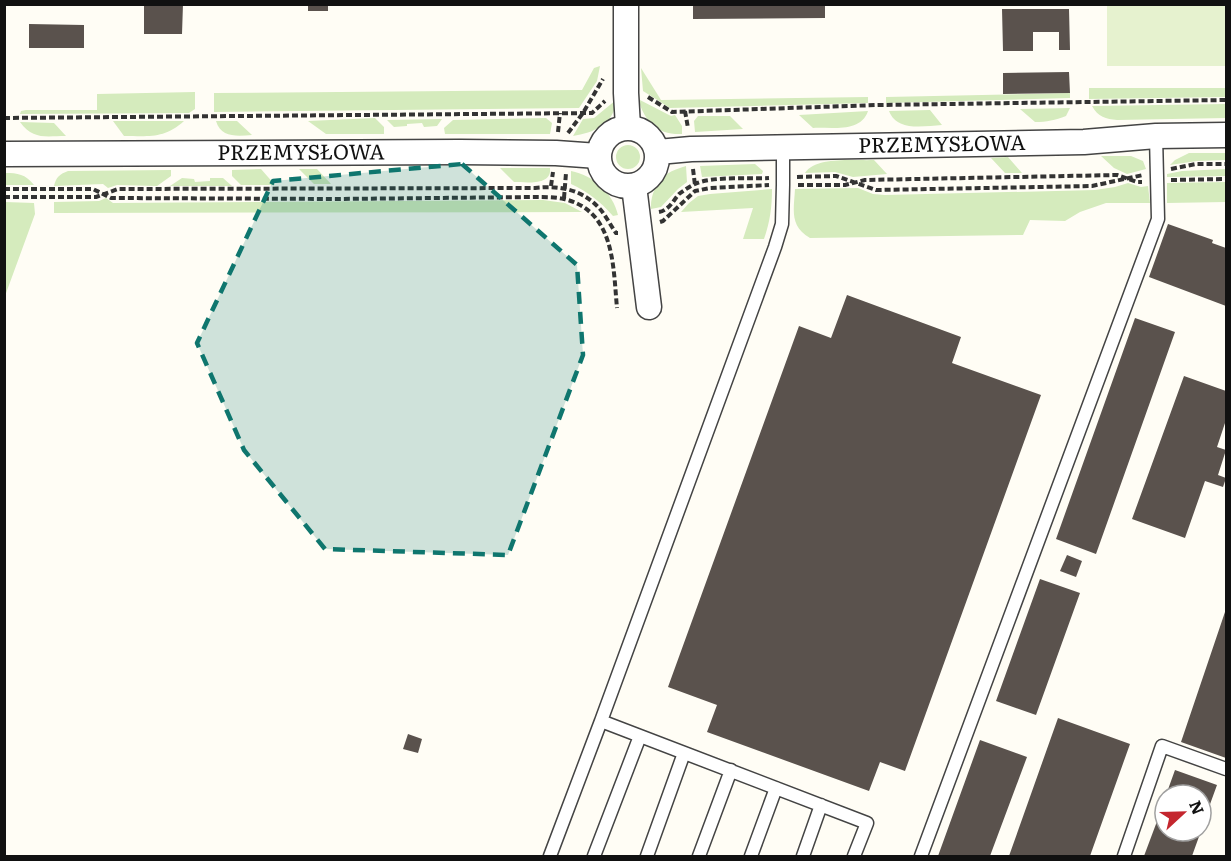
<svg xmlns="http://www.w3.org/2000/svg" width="1231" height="861" font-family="Literata,serif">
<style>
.green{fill:#d5ebbd}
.pitch{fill:#e6f2cf}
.building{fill:#5a524d}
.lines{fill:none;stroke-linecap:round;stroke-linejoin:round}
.lane-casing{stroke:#444;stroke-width:15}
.street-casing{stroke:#444;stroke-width:27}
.path{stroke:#333;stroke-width:4;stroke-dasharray:6 3;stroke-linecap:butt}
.lane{stroke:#fff;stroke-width:12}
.street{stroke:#fff;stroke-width:24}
.marked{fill:#0f766e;fill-opacity:0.2;stroke:#0f766e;stroke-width:4.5;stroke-dasharray:12 8;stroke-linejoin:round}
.labels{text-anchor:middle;stroke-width:6;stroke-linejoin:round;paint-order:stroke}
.street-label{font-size:21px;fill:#111;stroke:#fff}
</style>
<rect width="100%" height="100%" fill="#fffdf5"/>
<path class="green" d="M 600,66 L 597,81 L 579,108 L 214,112 L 214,93 L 582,90 L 594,68 Z
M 641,68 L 661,100 L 868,97 L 868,103 L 670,108 L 643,91 Z
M 1089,88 L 1226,88 L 1226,97 L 1089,99 Z
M 195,92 L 195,109 L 189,113 L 20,114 L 21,111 L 26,110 L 97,110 L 97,94 Z
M 1070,93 L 1070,98 L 886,103 L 886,97 Z
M 638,99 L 671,116 L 675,115 L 682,126 L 682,134 C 657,135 645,122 638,99 Z
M 616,100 C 615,124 593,133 573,136 L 583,119 L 594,118 Z
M 1226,104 L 1226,118 L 1117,120 C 1106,119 1098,117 1092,106 Z
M 1070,108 L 1066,116 C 1055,120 1047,122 1035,122 L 1020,109 Z
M 930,110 L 942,125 C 924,126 897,132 889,111 Z
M 868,111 C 861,133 831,127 813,128 L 799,115 Z
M 698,116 L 730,116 L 743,129 L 695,132 L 694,121 Z
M 375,118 L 384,127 L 384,134 L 326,134 L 308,121 Z
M 546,118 L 552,123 L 550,134 L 445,134 L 444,128 L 453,120 Z
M 442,119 L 437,126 L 424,127 L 422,123 L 407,124 L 407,126 L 394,127 L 387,120 Z
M 113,121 L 184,121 C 164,139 149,136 124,136 Z
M 216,121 L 237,121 L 252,135 C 237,136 221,138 216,121 Z
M 20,122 L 54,123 L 66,136 C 45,136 33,140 20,122 Z
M616 157a12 12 0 1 1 24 0a12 12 0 1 1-24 0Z
M 1189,153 L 1226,153 L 1226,160 L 1197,161 L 1170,165 L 1175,160 Z
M 1101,156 L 1131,156 L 1143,161 L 1146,169 L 1127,174 L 1114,168 Z
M 1008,157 L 1022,173 L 1005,173 L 991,158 Z
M 874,160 L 887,174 L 853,177 L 835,172 L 805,173 C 816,156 855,161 874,160 Z
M 755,164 L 763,171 L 762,174 L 702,177 L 700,166 Z
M 686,166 L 687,182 L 678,189 L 661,207 L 651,209 C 650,197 656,181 667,174 C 673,170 680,168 686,166 Z
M 500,168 L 550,168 C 552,186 526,182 514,182 Z
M 261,169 L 275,185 L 241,185 L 232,176 L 232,170 Z
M 299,169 L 317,169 L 331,184 L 314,184 Z
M 1226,169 L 1226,176 L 1167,177 L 1167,174 L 1182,171 Z
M 171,170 L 171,176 L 157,186 L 117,185 L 108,188 L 103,184 L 54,186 C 56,177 60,174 68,171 Z
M 571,171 C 593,175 613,193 618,215 L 613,216 C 600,201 588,192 571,184 Z
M 5,173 C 18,173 25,174 34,185 L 5,185 Z
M 182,178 L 194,179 L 195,182 L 210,181 L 210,178 L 223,178 L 232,186 L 170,186 Z
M 1226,182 L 1226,202 L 1167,203 L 1167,183 Z
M 1128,183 L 1141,187 L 1148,186 L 1150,203 L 1106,203 L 1080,212 L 1065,221 L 1030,220 L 1023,235 L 810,238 C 789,226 794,209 795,189 L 858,188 L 873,194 L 885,195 L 1095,190 L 1115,187 Z
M 772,189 C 772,207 770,222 764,239 L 743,239 L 753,208 L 681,212 L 689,203 L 698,196 L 710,194 Z
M 106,198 L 113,203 L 543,200 L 565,203 L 582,212 L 54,213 L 54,202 L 99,201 Z
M 5,202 L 34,203 L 35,214 L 5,296 Z"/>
<path class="pitch" d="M 1107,5 L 1226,5 L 1226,66 L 1107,66 Z"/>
<path class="building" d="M 144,4 L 183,4 L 182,34 L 144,34 Z
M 308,4 L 328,4 L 328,11 L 308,11 Z
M 693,4 L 825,4 L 825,18 L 693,19 Z
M 1002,9 L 1069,9 L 1070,50 L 1059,50 L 1059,32 L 1033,32 L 1033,51 L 1003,51 Z
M 29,24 L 84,25 L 84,48 L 29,48 Z
M 1069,72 L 1070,93 L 1003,94 L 1003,73 Z
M 1168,224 L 1213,240 L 1212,243 L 1226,248 L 1226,306 L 1149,277 Z
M 847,295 L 961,337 L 952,363 L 1041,395 L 905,771 L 880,762 L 869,791 L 707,732 L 717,705 L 668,687 L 799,326 L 831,338 Z
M 1135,318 L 1175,332 L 1096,554 L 1056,539 Z
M 1184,376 L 1226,391 L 1226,420 L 1217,447 L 1226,450 L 1218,475 L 1226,478 L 1223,487 L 1205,481 L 1185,538 L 1132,519 Z
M 1067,555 L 1082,561 L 1076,577 L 1060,571 Z
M 1040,579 L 1080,593 L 1036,715 L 996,701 Z
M 1226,609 L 1226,758 L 1181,742 Z
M 1058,718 L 1130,744 L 1090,856 L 1009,856 Z
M 408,734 L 422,739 L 418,753 L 403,749 Z
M 980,740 L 1027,757 L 990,856 L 938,856 Z
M 1175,770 L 1217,785 L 1201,829 L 1201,795 L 1166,795 Z
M 1165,800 L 1165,831 L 1201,831 L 1192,856 L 1144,856 Z"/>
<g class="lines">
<g class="lane-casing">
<path id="lane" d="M 783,146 L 783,185 L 782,224 L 775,247 L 601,721 L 867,823 L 854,856
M 550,856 L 601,721
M 594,856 L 640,736
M 647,856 L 684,753
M 699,856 L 731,770
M 751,856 L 776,788
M 803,856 L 821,805
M 921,856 L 1158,219 L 1156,136
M 1124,856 L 1162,746 L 1226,769"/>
</g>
<g class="street-casing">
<g id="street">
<path d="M 626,4 L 626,93 L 628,127"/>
<circle cx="628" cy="157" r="29"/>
<path id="s1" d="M 658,152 L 691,149 L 1084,142 L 1156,136 L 1226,135"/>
<path id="s2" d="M 4,154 L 460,152 L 556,153 L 598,156"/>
<path d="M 634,186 L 649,307"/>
</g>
</g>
<path class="path" d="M 648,97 L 672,112 L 878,105 L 1226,100
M 685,111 L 688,128
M 4,118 L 592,113 L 605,101
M 558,132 L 560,113
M 568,133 L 583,113 L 603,79
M 693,169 L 695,185
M 1171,169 L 1196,164 L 1226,164
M 797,177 L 836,176 L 876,190 L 1092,186 L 1143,175
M 1171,180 L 1226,179
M 798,185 L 845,185 L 865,180 L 1117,175 L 1137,182 L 1142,182
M 551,186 L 553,172
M 4,189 L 93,189 L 111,198 L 336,199 L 536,197 C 545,197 556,197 564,199 C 615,211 613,266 617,308
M 4,197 L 96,197 L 118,189 L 535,188 C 561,185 583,190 600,209 C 606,216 611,226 616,233 L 618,233
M 564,198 L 566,173
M 659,212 C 669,210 673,201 679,194 C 683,191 690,186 695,184 C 711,176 750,179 769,178
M 660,222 L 663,221 L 695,191 L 710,188 L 769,185"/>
<use href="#lane" class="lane"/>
<use href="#street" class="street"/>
</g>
<path class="marked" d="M 462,164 L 577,265 L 583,355 L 508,555 L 325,549 L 244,450 L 197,343 L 273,181 Z"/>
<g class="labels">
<g class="street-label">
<text dy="7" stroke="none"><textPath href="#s1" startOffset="284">PRZEMYSŁOWA</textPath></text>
<text dy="7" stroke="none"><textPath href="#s2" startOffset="297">PRZEMYSŁOWA</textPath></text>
</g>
</g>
<rect width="1231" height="861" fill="none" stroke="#111111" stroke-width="12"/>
<g transform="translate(1183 813) rotate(68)"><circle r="28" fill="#ffffff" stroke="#a0a0a0" stroke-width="1.5"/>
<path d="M0-4.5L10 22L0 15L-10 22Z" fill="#c4262e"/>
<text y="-9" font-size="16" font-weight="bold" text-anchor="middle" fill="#111111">N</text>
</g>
</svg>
